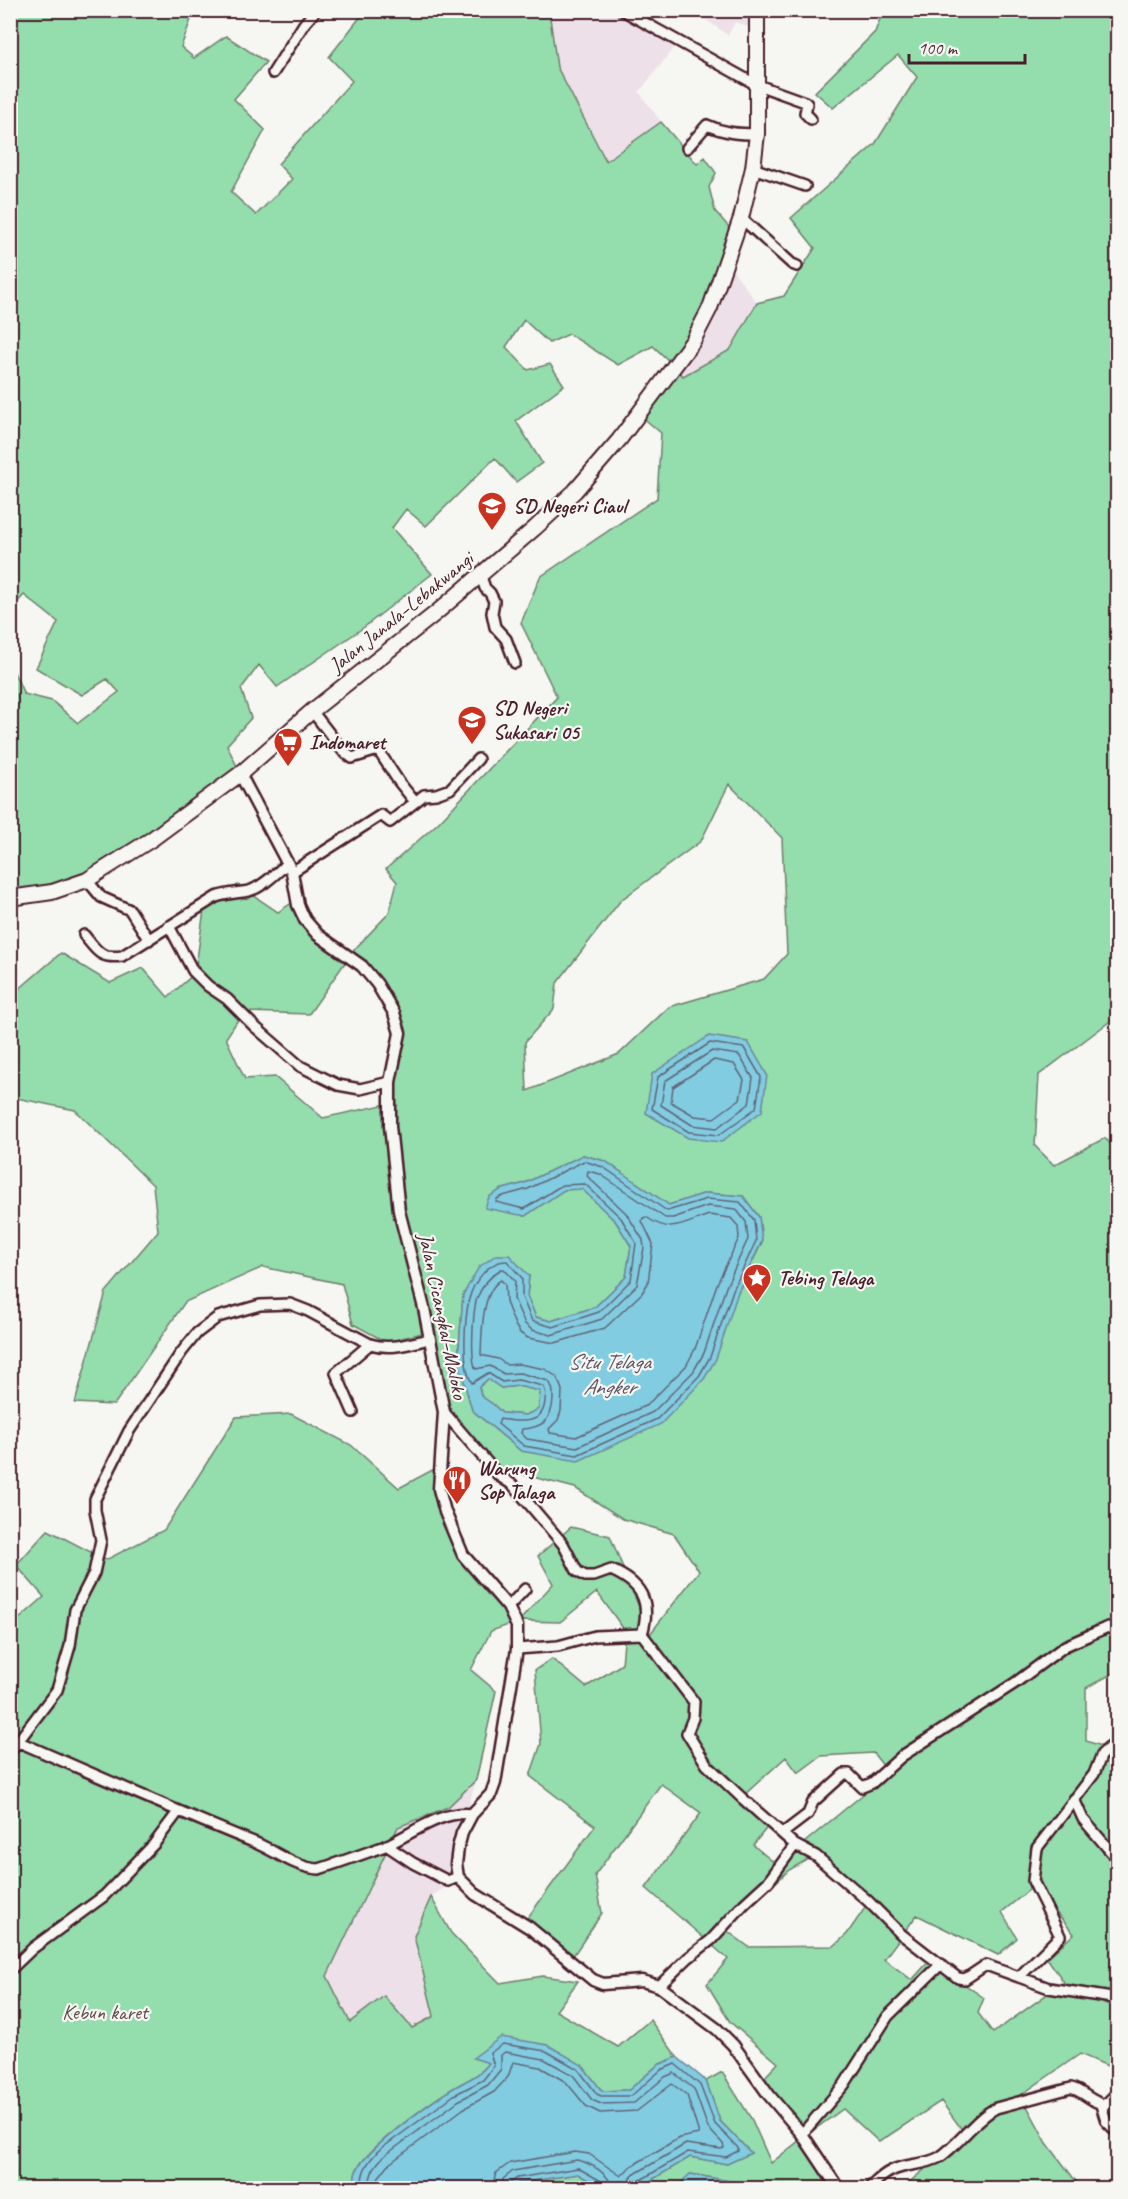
<svg xmlns="http://www.w3.org/2000/svg" width="1128" height="2199" font-family="Caveat,sans-serif">
<style>
.built{fill:#ede0e9}
.green{fill:#94ddac;stroke:#6f7e6c;stroke-width:1.5;fill-rule:evenodd}
.water{fill:#82cce2;stroke:#6c8799;stroke-width:1.5;fill-rule:evenodd}
.lines{fill:none;stroke-linecap:round;stroke-linejoin:round}
.shore{stroke:#606474;stroke-width:1.5}
.minor-casing{stroke:#4a1f2b;stroke-width:14}
.tertiary-casing{stroke:#4a1f2b;stroke-width:15}
.primary-casing{stroke:#4a1f2b;stroke-width:18}
.minor{stroke:#f6f6f2;stroke-width:9}
.tertiary{stroke:#f6f6f2;stroke-width:10}
.primary{stroke:#f6f6f2;stroke-width:14}
.labels{text-anchor:middle;stroke-width:4.5;stroke-linejoin:round;paint-order:stroke}
.poi-label{font-size:21px;font-weight:bold;fill:#4a1f2b;stroke:#f6f6f2;text-anchor:start}
.street-label{font-size:21px;fill:#4a1f2b;stroke:#f6f6f2}
.park-label{font-size:21px;fill:#5c4e4b;stroke:#f6f6f2}
.water-label{font-size:22px;font-style:italic;fill:#5b5362;stroke:#f6f6f2}
</style>
<rect width="100%" height="100%" fill="#f6f6f2"/>
<filter id="ink" filterUnits="userSpaceOnUse"><feTurbulence type="fractalNoise" baseFrequency=".0167" numOctaves="2"/><feDisplacementMap in="SourceGraphic" scale="12" xChannelSelector="R" yChannelSelector="G"/><feConvolveMatrix kernelMatrix="1 2 1 2 8 2 1 2 1" color-interpolation-filters="sRGB"/></filter>
<g filter="url(#ink)">
<path class="built" d="M 549,11 L 635,11 L 647,22 L 678,43 L 639,92 L 661,122 L 607,161 L 557,67 Z
M 693,11 L 754,11 L 755,30 L 735,22 L 728,35 Z
M 725,259 L 757,303 L 730,350 L 683,377 L 671,363 Z
M 476,1780 L 458,1845 L 458,1878 L 431,1897 L 414,1936 L 434,2016 L 412,2028 L 350,2023 L 326,1976 L 398,1827 L 448,1807 Z"/>
<path class="green" d="M 10,11 L 194,11 L 181,47 L 194,58 L 226,36 L 266,62 L 234,99 L 265,130 L 231,192 L 256,215 L 292,179 L 278,164 L 352,81 L 329,57 L 365,11 L 549,11 L 557,67 L 606,161 L 661,122 L 697,164 L 705,157 L 716,173 L 709,187 L 715,211 L 733,232 L 699,331 L 671,363 L 683,376 L 730,350 L 757,303 L 784,296 L 815,248 L 791,218 L 875,144 L 917,77 L 898,55 L 833,108 L 815,92 L 875,32 L 883,11 L 1117,11 L 1117,1016 L 1039,1075 L 1035,1146 L 1054,1165 L 1105,1138 L 1118,1152 L 1117,1671 L 1086,1688 L 1086,1741 L 1117,1751 L 1117,2070 L 1080,2054 L 1021,2095 L 1047,2143 L 1081,2188 L 909,2188 L 907,2184 L 966,2135 L 941,2101 L 879,2142 L 843,2109 L 800,2140 L 832,2188 L 768,2188 L 691,2174 L 675,2188 L 638,2188 L 690,2157 L 727,2164 L 751,2153 L 720,2121 L 706,2081 L 722,2072 L 752,2120 L 771,2163 L 800,2140 L 762,2080 L 778,2063 L 730,2022 L 707,1984 L 728,1959 L 646,1888 L 701,1813 L 661,1784 L 595,1875 L 602,1913 L 571,1959 L 526,1920 L 595,1826 L 530,1776 L 541,1744 L 535,1670 L 552,1659 L 586,1687 L 622,1664 L 625,1631 L 597,1592 L 560,1622 L 520,1621 L 491,1631 L 471,1670 L 496,1691 L 476,1780 L 448,1807 L 398,1827 L 327,1976 L 350,2022 L 384,1996 L 412,2028 L 434,2016 L 414,1936 L 431,1897 L 451,1933 L 500,1983 L 543,1976 L 578,1981 L 556,2011 L 618,2047 L 650,2020 L 677,2057 L 658,2065 L 629,2090 L 602,2091 L 582,2065 L 474,2058 L 490,2063 C 479,2076 467,2080 452,2089 C 432,2101 358,2154 355,2175 C 354,2178 356,2185 357,2188 L 11,2188 L 11,1614 L 18,1620 L 44,1597 L 16,1565 L 48,1530 L 106,1560 L 164,1530 L 236,1417 L 291,1414 L 351,1445 L 399,1488 L 436,1468 L 463,1555 L 520,1620 L 553,1584 L 538,1556 L 571,1527 L 610,1536 L 650,1634 L 699,1571 L 674,1534 L 623,1519 L 575,1488 L 498,1468 L 446,1411 L 427,1332 L 386,1342 L 353,1324 L 342,1284 L 263,1267 L 185,1302 L 114,1405 L 75,1403 L 106,1292 L 158,1231 L 153,1185 L 75,1110 L 11,1097 L 11,996 L 61,953 L 110,983 L 143,968 L 168,997 L 195,973 L 204,910 L 238,885 L 278,912 L 299,898 L 310,920 L 351,953 L 389,913 L 397,882 L 386,869 L 438,823 L 557,697 L 521,623 L 540,577 L 657,498 L 661,433 L 634,410 L 671,363 L 653,346 L 618,365 L 569,334 L 549,343 L 524,320 L 506,347 L 528,370 L 550,364 L 564,385 L 516,421 L 542,463 L 516,482 L 495,458 L 426,526 L 406,509 L 392,528 L 432,574 L 363,628 L 277,687 L 259,665 L 241,689 L 251,718 L 227,745 L 240,773 L 85,878 L 11,895 L 11,666 L 24,694 L 52,701 L 78,723 L 119,692 L 107,679 L 82,695 L 36,668 L 58,622 L 24,595 L 11,609 ZM 729,784 L 782,838 L 787,954 L 764,979 L 669,1007 L 619,1054 L 527,1091 L 525,1042 L 554,1009 L 557,983 L 621,900 L 701,841 ZM 351,954 L 372,968 L 400,1026 L 392,1103 L 323,1118 L 275,1077 L 245,1079 L 226,1038 L 243,1012 L 309,1014 ZM 583,1155 L 605,1161 L 669,1205 L 706,1193 L 743,1196 L 759,1217 L 762,1242 L 738,1292 L 521,1451 L 472,1410 L 458,1359 L 463,1295 L 529,1276 L 527,1296 L 536,1317 L 551,1321 L 595,1307 L 626,1277 L 631,1246 L 616,1222 L 582,1188 L 564,1190 L 525,1216 L 500,1190 L 525,1183 ZM 873,1753 L 889,1773 L 777,1865 L 753,1845 L 769,1825 L 743,1796 L 786,1757 L 798,1773 L 821,1756 ZM 810,1858 L 867,1905 L 847,1934 L 834,1946 L 749,1947 L 726,1930 L 789,1870 ZM 1034,1886 L 1074,1934 L 1047,1958 L 1064,1982 L 993,2033 L 978,2013 L 984,1998 L 930,1960 L 912,1980 L 884,1959 L 917,1915 L 998,1955 L 1017,1938 L 1002,1912 Z
M 488,1379 L 501,1388 L 518,1386 L 540,1391 L 539,1409 L 526,1415 L 502,1413 L 494,1405 L 481,1396 L 479,1387 Z
M 578,2174 L 602,2188 L 511,2188 L 518,2183 Z"/>
<path class="water" d="M 709,1036 L 748,1042 L 767,1075 L 762,1111 L 721,1142 L 688,1138 L 646,1113 L 652,1074 Z
M 583,1155 L 605,1161 L 669,1205 L 706,1193 L 743,1196 L 759,1217 L 762,1241 L 738,1292 L 716,1359 L 704,1379 L 661,1424 L 578,1461 L 521,1451 L 472,1410 L 458,1360 L 463,1295 L 479,1267 L 496,1255 L 509,1255 L 529,1276 L 527,1296 L 536,1317 L 551,1321 L 595,1307 L 626,1277 L 631,1246 L 616,1222 L 582,1189 L 564,1190 L 525,1216 L 485,1208 L 489,1197 L 500,1190 L 525,1183 ZM 488,1379 L 501,1388 L 518,1386 L 540,1391 L 539,1409 L 526,1415 L 502,1413 L 494,1405 L 481,1396 L 479,1387 Z
M 501,2037 L 548,2045 L 582,2065 L 602,2091 L 629,2090 L 658,2065 L 677,2057 L 706,2081 L 720,2121 L 751,2153 L 727,2164 L 690,2157 L 638,2188 L 602,2188 L 578,2174 L 518,2183 L 511,2188 L 357,2188 C 356,2185 354,2178 355,2175 C 359,2154 432,2101 452,2089 C 466,2080 479,2077 489,2063 L 473,2058 Z
M 690,2174 L 768,2188 L 675,2188 Z"/>
<g class="lines">
<path class="shore" d="M 710,1043 L 744,1048 L 761,1077 L 756,1108 L 719,1135 L 689,1132 L 652,1109 L 658,1077 Z
M 712,1051 L 739,1055 L 753,1078 L 749,1104 L 717,1128 L 692,1125 L 661,1105 L 665,1081 Z
M 714,1060 L 734,1064 L 744,1080 L 740,1099 L 714,1118 L 695,1116 L 671,1102 L 673,1087 Z
M 584,1161 L 603,1167 L 667,1211 L 707,1199 L 740,1202 L 754,1220 L 756,1241 L 733,1290 L 710,1357 L 699,1376 L 657,1419 L 577,1455 L 524,1446 L 498,1424 L 500,1419 C 520,1422 544,1426 545,1400 C 546,1394 546,1391 543,1386 L 518,1380 L 502,1382 L 488,1373 L 472,1383 C 461,1366 465,1319 469,1299 C 473,1283 489,1260 507,1261 L 522,1278 L 522,1297 L 532,1321 L 553,1327 L 599,1312 L 631,1280 L 636,1243 L 621,1218 L 585,1184 L 562,1185 L 524,1209 L 496,1202 L 497,1199 L 503,1196 L 528,1189 Z
M 588,1171 L 600,1174 L 665,1218 L 673,1218 L 708,1206 L 736,1209 L 746,1222 L 748,1239 L 726,1287 L 704,1353 L 693,1372 L 653,1412 L 577,1447 L 527,1439 L 521,1433 L 522,1429 C 543,1428 552,1419 553,1399 C 553,1391 553,1386 548,1381 L 520,1373 L 504,1374 L 490,1366 L 476,1369 C 470,1360 473,1310 477,1298 C 482,1286 490,1276 501,1269 L 504,1269 L 515,1281 L 514,1299 L 525,1324 L 532,1330 L 551,1335 L 602,1319 L 637,1285 L 644,1248 L 643,1240 L 626,1213 L 587,1176 Z
M 709,1215 L 731,1218 L 738,1226 L 739,1238 L 717,1284 L 695,1349 L 686,1366 L 647,1405 L 576,1437 L 550,1433 L 549,1429 L 558,1420 L 561,1411 L 562,1390 L 557,1377 L 545,1369 L 519,1364 L 507,1365 L 498,1359 L 481,1355 C 482,1334 481,1291 501,1280 L 505,1284 L 506,1302 L 515,1325 L 520,1333 L 528,1338 L 555,1343 L 605,1328 L 642,1293 L 648,1283 L 653,1244 L 642,1221 L 643,1218 L 646,1217 C 672,1235 682,1224 709,1215 Z
M 362,2188 C 361,2172 366,2164 378,2151 L 454,2095 L 483,2080 L 494,2066 L 490,2053 L 503,2044 L 546,2051 L 578,2069 L 597,2094 L 601,2096 L 631,2096 L 661,2070 L 675,2064 L 700,2085 L 715,2124 L 738,2148 L 738,2151 L 726,2157 L 688,2152 L 639,2181 L 636,2188
M 370,2188 C 369,2174 373,2168 383,2157 L 458,2101 L 488,2085 L 501,2069 L 501,2055 L 505,2052 L 544,2059 L 573,2075 L 592,2100 L 601,2104 L 634,2103 L 665,2077 L 674,2073 L 694,2089 L 708,2128 L 723,2144 L 724,2148 L 721,2149 L 686,2144 L 633,2175 L 629,2181 L 628,2188
M 379,2188 L 378,2178 L 389,2164 L 463,2109 L 494,2092 L 508,2077 L 513,2062 L 540,2067 L 566,2082 L 586,2106 L 600,2113 L 637,2111 L 672,2084 L 687,2095 L 699,2134 L 679,2138 L 630,2167 L 621,2176 L 589,2154 L 575,2152 L 510,2163 L 496,2173 L 492,2188
M 501,2188 L 503,2179 L 513,2171 L 577,2160 C 591,2163 610,2174 612,2188
M 508,2188 L 510,2183 L 517,2178 L 578,2168 L 601,2181 L 604,2188"/>
<g class="minor-casing">
<path id="minor" d="M 622,10 L 755,84 L 805,102 L 807,104 L 805,113 L 811,119
M 273,73 L 304,24 L 316,10
M 687,148 L 707,125 C 724,133 738,134 757,134
M 753,168 L 805,186
M 741,218 L 792,264 L 797,266
M 480,574 L 485,588 L 490,593 L 494,601 L 492,613 L 495,627 L 506,639 L 515,663
M 312,711 L 343,751 L 352,758 L 378,750 L 399,782 L 415,802
M 292,872 L 381,815 L 390,822 L 424,795 L 436,794 L 450,789 L 478,759
M 87,880 L 101,897 L 130,910 L 149,940
M 169,926 L 193,971 L 208,986 L 227,999 L 254,1026 L 300,1066 L 338,1085 L 360,1089 L 390,1082
M 84,935 C 97,951 100,959 122,956 L 216,897 C 227,893 237,893 249,891 C 263,887 277,872 288,863
M 353,1412 L 336,1373 L 370,1344
M 444,1412 L 499,1476 L 513,1485 L 563,1544 L 577,1571 L 585,1576 L 594,1576 L 611,1570 C 641,1583 652,1601 642,1634 L 694,1702 L 693,1718 L 687,1733 L 707,1765 L 743,1799 L 795,1845 L 816,1856 L 868,1901 L 901,1934 L 958,1978 L 965,1979 L 986,1965 L 1049,1988 L 1118,1999
M 508,1607 L 525,1589
M 517,1649 L 558,1646 L 595,1636 L 642,1634
M 19,1742 C 98,1776 176,1811 256,1843 C 277,1852 296,1868 319,1869 C 341,1862 363,1854 385,1846 C 412,1834 441,1810 472,1814
M 10,1752 L 57,1690 L 70,1646 L 75,1610 L 94,1573 L 101,1540 L 95,1510 L 95,1499 L 129,1431 L 181,1353 L 197,1333 L 218,1317 L 260,1305 L 290,1304 L 308,1311 L 370,1344 C 390,1350 409,1344 429,1339
M 1074,1799 L 1083,1819 L 1118,1860
M 783,1833 L 808,1814 L 813,1802 L 844,1774 L 849,1774 L 862,1787 L 872,1783 L 902,1756 L 1015,1683 L 1065,1646 L 1108,1627 L 1118,1633
M 386,1845 L 413,1863 L 448,1881 L 458,1877
M 10,1970 L 33,1948 L 104,1896 L 154,1844 L 178,1812
M 1020,1976 L 1060,1936 L 1033,1881 L 1037,1848 L 1094,1774 L 1102,1754 L 1118,1740
M 659,1986 L 688,1958 L 711,1940 L 744,1904 L 768,1882 L 795,1845
M 1101,2105 L 1106,2121 L 1118,2133
M 802,2134 L 844,2085 L 888,2016 L 941,1964
M 869,2188 C 876,2182 882,2175 891,2171 C 906,2163 924,2166 940,2157 C 960,2143 975,2119 996,2108 L 1071,2088 C 1084,2091 1094,2105 1106,2104 L 1118,2092"/>
</g>
<g class="tertiary-casing">
<path id="tertiary" d="M 240,774 L 292,872 L 298,905 L 305,920 L 318,935 L 362,966 L 377,984 L 394,1013 L 400,1033 L 390,1082 L 390,1126 L 399,1211 L 424,1308 L 444,1412 L 439,1489 L 445,1512 L 463,1555 L 508,1607 L 517,1626 L 517,1649 L 495,1783 L 491,1794 L 472,1814 L 462,1833 L 458,1848 L 456,1864 L 458,1877 L 475,1894 L 530,1928 L 593,1980 L 603,1984 L 642,1981 L 659,1986 L 717,2029 L 733,2045 L 769,2095 L 802,2134 L 838,2188"/>
</g>
<g class="primary-casing">
<path id="primary" d="M 10,898 L 52,892 L 87,880 L 152,839 L 240,774 L 312,711 L 436,613 L 535,528 L 575,491 L 619,440 L 693,341 L 710,308 L 741,218 L 753,168 L 757,134 L 757,10"/>
</g>
<use href="#minor" class="minor"/>
<use href="#tertiary" class="tertiary"/>
<use href="#primary" class="primary"/>
</g>
</g>
<defs>
<g id="school-pin" transform="scale(1.5)"><path d="M0 17L-7.5 6A9.5 9.5 0 1 1 7.5 6Z" fill="#c8321e" stroke="#f6f6f2"/><path d="M0-5L7-2L0 1L-7-2ZM-4 1L0 2.5L4 1V4Q0 6-4 4Z" fill="#fff"/></g>
<g id="supermarket-pin" transform="scale(1.5)"><path d="M0 17L-7.5 6A9.5 9.5 0 1 1 7.5 6Z" fill="#c8321e" stroke="#f6f6f2"/><path d="M-6-5.5h2.5l.6 2H6L4.5 2H-2.5L-4.4-4H-6ZM-1.5 3.2a1.3 1.3 0 1 0 .1 0ZM3 3.2a1.3 1.3 0 1 0 .1 0Z" fill="#fff"/></g>
<g id="sight-pin" transform="scale(1.5)"><path d="M0 17L-7.5 6A9.5 9.5 0 1 1 7.5 6Z" fill="#c8321e" stroke="#f6f6f2"/><path d="M0-6L1.8-2.2L6-1.7L2.9 1.2L3.7 5.4L0 3.3L-3.7 5.4L-2.9 1.2L-6-1.7L-1.8-2.2Z" fill="#fff"/></g>
<g id="restaurant-pin" transform="scale(1.5)"><path d="M0 17L-7.5 6A9.5 9.5 0 1 1 7.5 6Z" fill="#c8321e" stroke="#f6f6f2"/><path d="M-5-6h1v4h1v-4h1v4h1v-4h1v5L-1.5 .5V6h-2V.5L-5-1ZM5-6V6H3V1.5H1.5Q1.5-4 5-6Z" fill="#fff"/></g>
</defs>
<g fill-rule="evenodd">
<use href="#school-pin" x="492" y="506"/>
<use href="#school-pin" x="472" y="720"/>
<use href="#supermarket-pin" x="288" y="742"/>
<use href="#sight-pin" x="757" y="1278"/>
<use href="#restaurant-pin" x="457" y="1480"/>
</g>
<g class="labels">
<g class="poi-label">
<text x="513" y="513">SD Negeri Ciaul</text>
<text x="493" y="715">SD Negeri<tspan x="493" dy="24">Sukasari 05</tspan></text>
<text x="309" y="749">Indomaret</text>
<text x="778" y="1285">Tebing Telaga</text>
<text x="478" y="1475">Warung<tspan x="478" dy="24">Sop Talaga</tspan></text>
</g>
<g class="street-label">
<text transform="translate(401 612) rotate(-39)" y="7">Jalan Janala–Lebakwangi</text>
<text transform="translate(443 1316) rotate(78)" y="7">Jalan Cicangkal–Maloko</text>
</g>
<g class="park-label">
<text x="105" y="2019">Kebun karet</text>
</g>
<g class="water-label">
<text x="609" y="1369">Situ Telaga<tspan x="609" dy="25">Angker</tspan></text>
</g>
</g>
<rect width="1128" height="2199" fill="none" stroke="#f6f6f2" stroke-width="36"/>
<rect x="18" y="18" width="1092" height="2163" fill="none" stroke="#4a1f2b" stroke-width="2" filter="url(#ink)"/>
<path d="M909 54v9h116v-9" fill="none" stroke="#4a1f2b" stroke-width="3"/>
<text x="918" y="54" font-size="18" fill="#4a1f2b" stroke="#f6f6f2" stroke-width="4.5" paint-order="stroke">100 m</text>
</svg>
